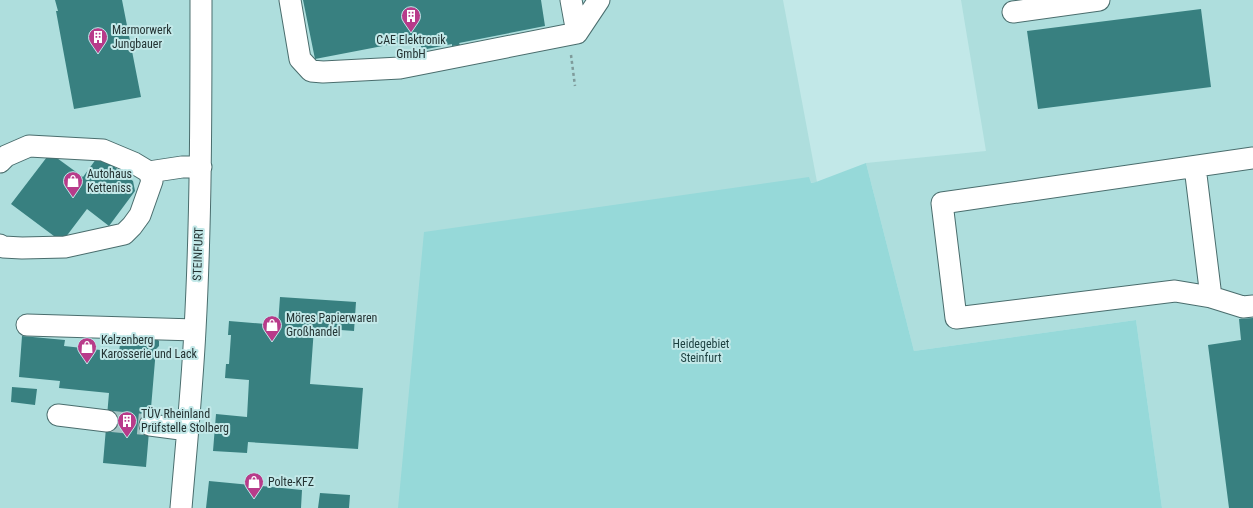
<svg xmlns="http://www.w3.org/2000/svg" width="1253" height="508" font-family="'Roboto Condensed',sans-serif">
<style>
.built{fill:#aededd}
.green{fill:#96d9d9}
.building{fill:#388080}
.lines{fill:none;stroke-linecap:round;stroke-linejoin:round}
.minor-tunnel{stroke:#a2c4c4;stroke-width:21;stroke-dasharray:21 10;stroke-linecap:butt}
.minor-casing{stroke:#4a6d6d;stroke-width:23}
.path{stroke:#7f9b9b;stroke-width:2.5;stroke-dasharray:3 3;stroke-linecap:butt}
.minor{stroke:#fff;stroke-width:21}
.labels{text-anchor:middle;stroke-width:4;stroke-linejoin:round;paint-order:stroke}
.poi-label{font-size:12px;fill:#243333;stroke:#c2e8e8;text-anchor:start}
.street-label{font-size:12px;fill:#243333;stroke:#c2e8e8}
.park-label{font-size:12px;fill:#1c3f3f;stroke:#c2e8e8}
</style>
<rect width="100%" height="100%" fill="#c2e8e8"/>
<path class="built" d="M 0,0 L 783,0 L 817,182 L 436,232 L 406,508 L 0,508 Z
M 961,0 L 1253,0 L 1253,508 L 1162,508 L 1136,320 L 914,351 L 866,163 L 986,151 Z"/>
<path class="green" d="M 866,163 L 914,351 L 1136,320 L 1162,508 L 398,508 L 424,232 L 809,177 L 811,183 L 816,182 Z"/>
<path class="building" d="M 55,0 L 122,0 L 141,97 L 74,109 L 56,11 L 58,11 Z
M 303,0 L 541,0 L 545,26 L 459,43 L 460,45 L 452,46 L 452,44 L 422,50 L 419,39 L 315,59 Z
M 1201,9 L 1211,87 L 1038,109 L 1027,31 Z
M 50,153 L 83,177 L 99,155 L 133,181 L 135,191 L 109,226 L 87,209 L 62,242 L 11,204 Z
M 280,297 L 356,302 L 354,331 L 314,328 L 310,384 L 363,388 L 358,449 L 248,442 L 247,453 L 213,451 L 216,414 L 247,417 L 249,380 L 225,378 L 226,364 L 229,364 L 231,335 L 228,335 L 229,321 L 278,325 Z
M 1253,318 L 1253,508 L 1229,508 L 1208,345 L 1241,340 L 1239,319 Z
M 22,336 L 65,340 L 64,346 L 119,352 L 121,337 L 149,340 L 152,338 L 156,338 L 159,341 L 159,346 L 156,349 L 146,467 L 103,463 L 109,393 L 59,388 L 60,381 L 19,377 Z
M 12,387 L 37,389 L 35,405 L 11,402 Z
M 209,481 L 302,490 L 301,508 L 206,508 Z
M 320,493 L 350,495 L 349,508 L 318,508 Z"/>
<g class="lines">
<path class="minor-tunnel" d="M 107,421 L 150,425"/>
<g class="minor-casing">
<path id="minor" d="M 290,0 L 300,59 L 311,71 L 323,72 L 400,68 L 577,33 L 571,0
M 1013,12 L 1099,0
M 577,33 L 599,0
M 1253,158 L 942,203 L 956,318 L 1175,291 L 1211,297 L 1243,307 L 1253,306
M 0,162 L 6,156 L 29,146 L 103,150 L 134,163 L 149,172 L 182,167 L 201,167
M 1195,167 L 1211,297
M 0,245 L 3,247 L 22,248 L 65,247 L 124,234 L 132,226 L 140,215 L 152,181 L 149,172
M 27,325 L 195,330
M 58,415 L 107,421
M 150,425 L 188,430
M 181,508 C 186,449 192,389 195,330 C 201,220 201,110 201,0"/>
</g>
<path class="path" d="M 571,55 L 575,86"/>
<use href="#minor" class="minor"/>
</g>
<defs>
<g id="building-pin" transform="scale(1)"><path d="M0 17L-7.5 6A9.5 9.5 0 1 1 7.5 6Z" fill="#b83b8a" stroke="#c2e8e8"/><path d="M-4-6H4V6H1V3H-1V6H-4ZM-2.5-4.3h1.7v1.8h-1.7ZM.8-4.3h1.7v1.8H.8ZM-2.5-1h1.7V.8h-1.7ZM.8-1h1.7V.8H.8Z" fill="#fff"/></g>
<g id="shop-pin" transform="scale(1)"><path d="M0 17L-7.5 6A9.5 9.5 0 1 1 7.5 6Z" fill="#b83b8a" stroke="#c2e8e8"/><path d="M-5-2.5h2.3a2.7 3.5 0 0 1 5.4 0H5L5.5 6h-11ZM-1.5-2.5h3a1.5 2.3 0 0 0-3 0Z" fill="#fff"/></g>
</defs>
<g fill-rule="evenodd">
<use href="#building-pin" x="411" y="16"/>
<use href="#building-pin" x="98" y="37"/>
<use href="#shop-pin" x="73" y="181"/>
<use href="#shop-pin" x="272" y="325"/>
<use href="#shop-pin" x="87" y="347"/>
<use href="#building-pin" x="127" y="421"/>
<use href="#shop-pin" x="254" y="482"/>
</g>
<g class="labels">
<g class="poi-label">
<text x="112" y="34">Marmorwerk<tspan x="112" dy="14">Jungbauer</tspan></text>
<text x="411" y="44" text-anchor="middle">CAE Elektronik<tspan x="411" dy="14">GmbH</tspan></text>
<text x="87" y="178">Autohaus<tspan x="87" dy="14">Ketteniss</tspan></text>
<text x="286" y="322">Möres Papierwaren<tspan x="286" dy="14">Großhandel</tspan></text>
<text x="101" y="344">Kelzenberg<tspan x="101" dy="14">Karosserie und Lack</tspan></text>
<text x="141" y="418">TÜV Rheinland<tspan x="141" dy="14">Prüfstelle Stolberg</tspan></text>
<text x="268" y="486">Polte-KFZ</text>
</g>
<g class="street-label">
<text transform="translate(198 254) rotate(-88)" y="4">STEINFURT</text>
</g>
<g class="park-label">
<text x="701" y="348">Heidegebiet<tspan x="701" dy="14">Steinfurt</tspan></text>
</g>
</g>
</svg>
